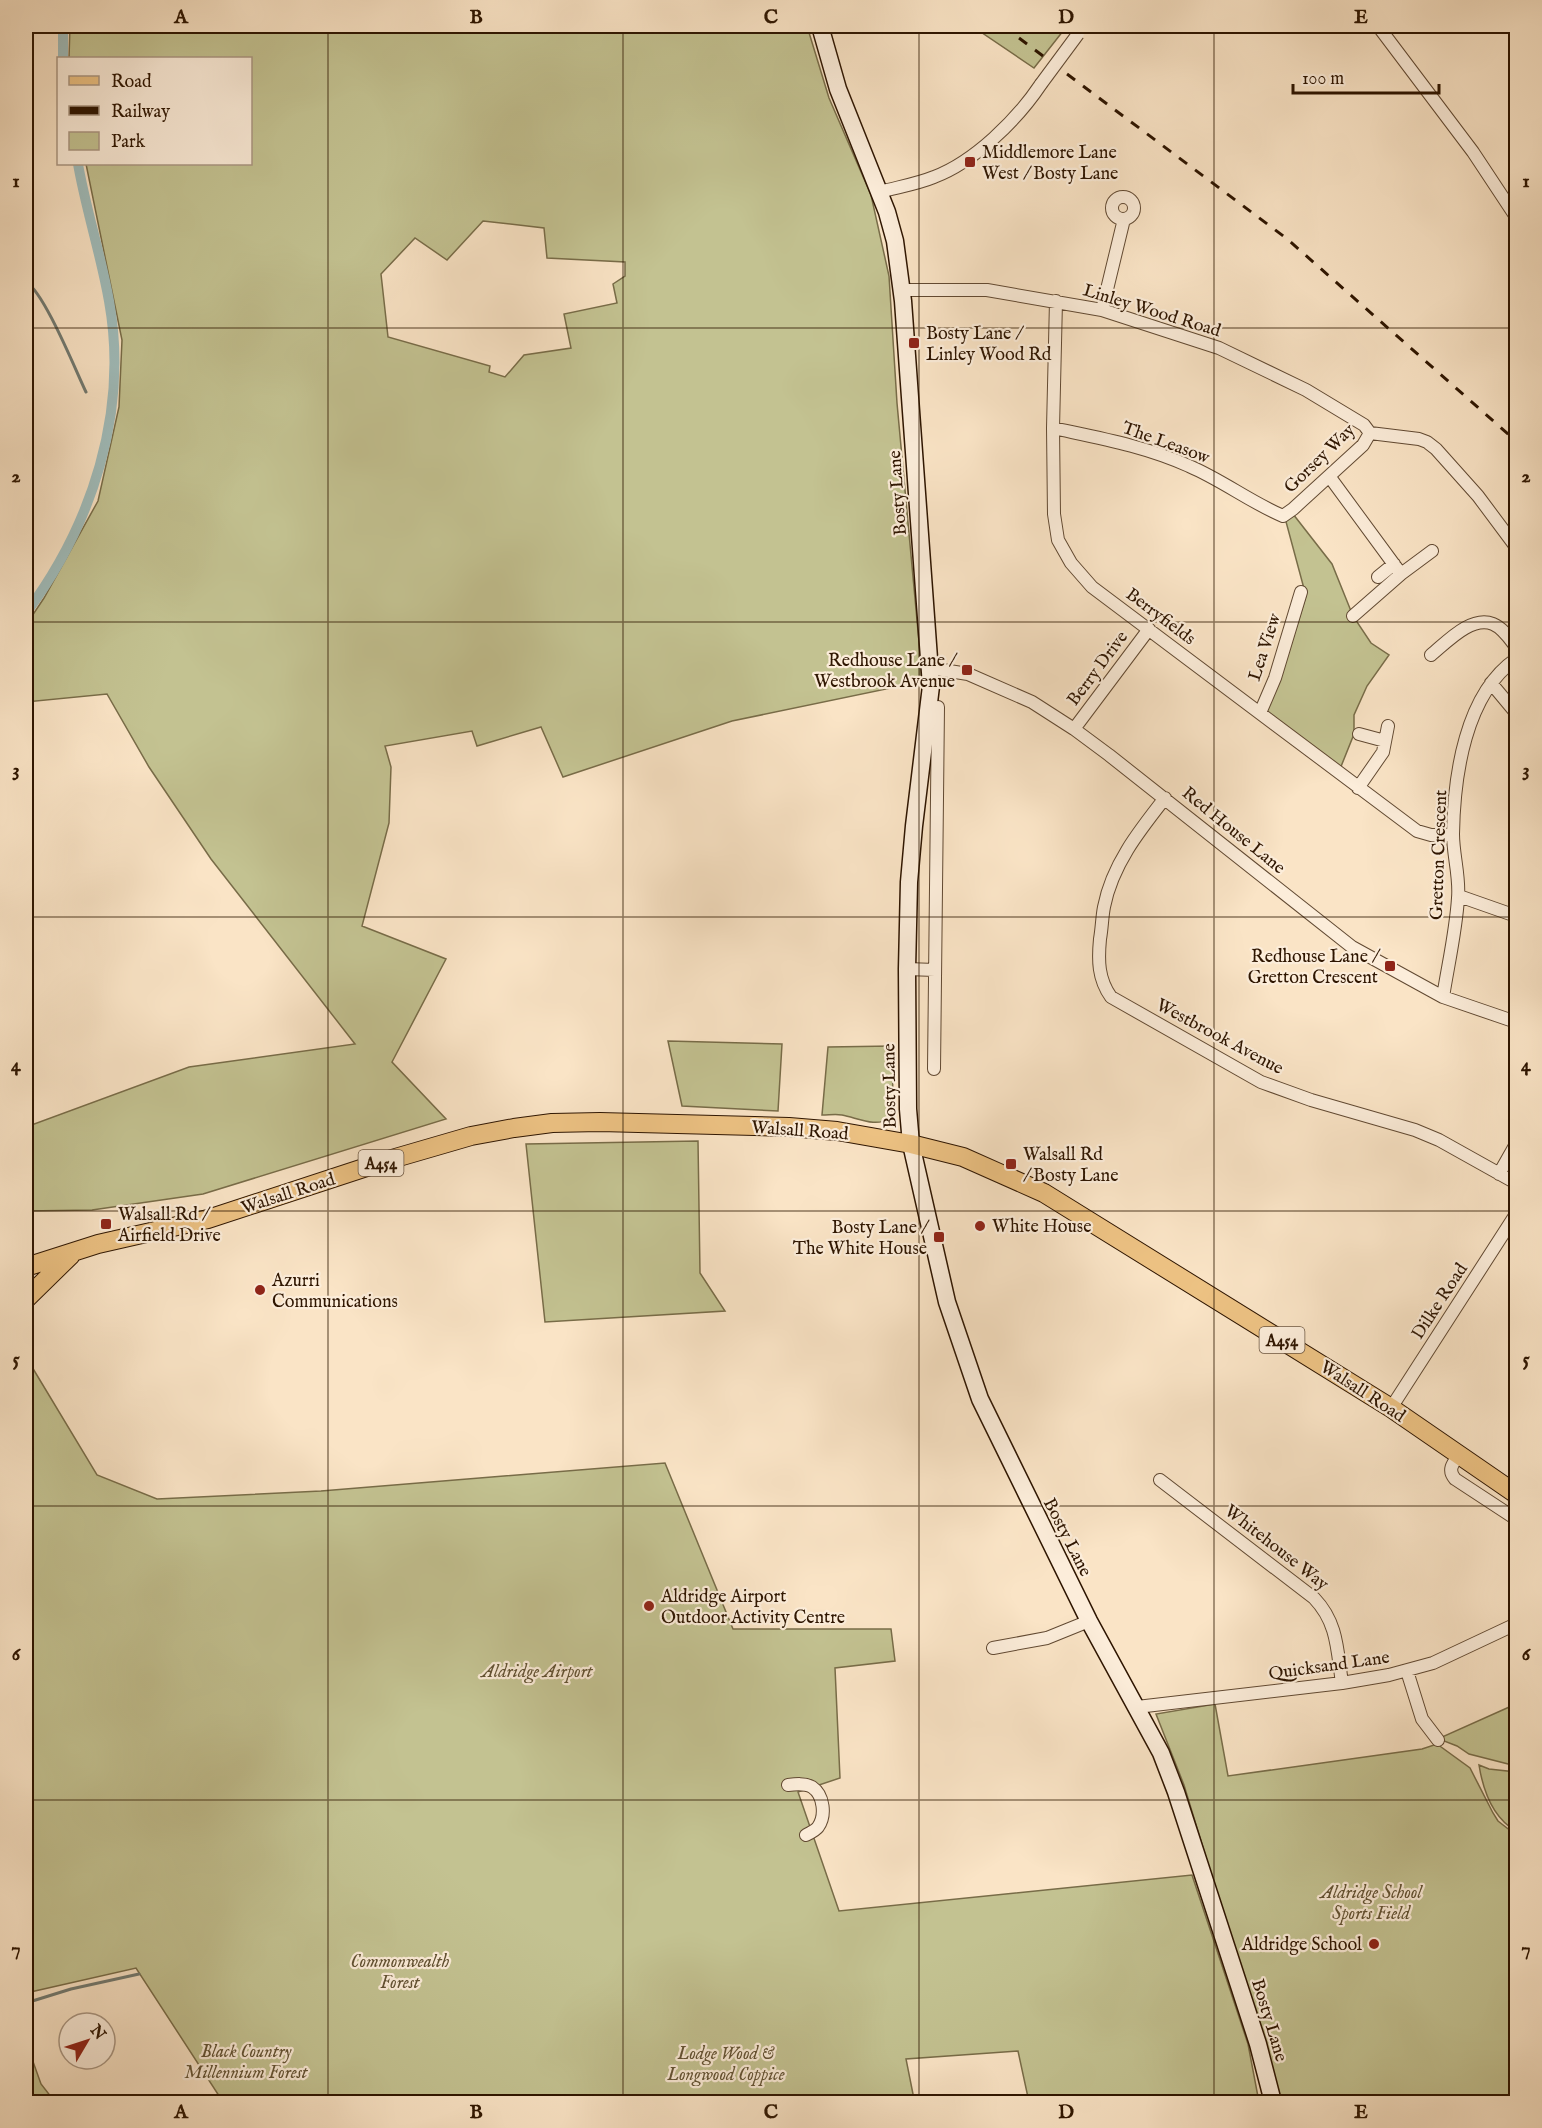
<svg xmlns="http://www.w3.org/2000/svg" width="1542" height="2128" font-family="'IM FELL English',serif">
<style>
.green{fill:#c3c291;stroke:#786c48;stroke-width:1.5;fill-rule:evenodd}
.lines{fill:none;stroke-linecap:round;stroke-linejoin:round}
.stream{stroke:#727a71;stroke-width:3}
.canal{stroke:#a0bdbc;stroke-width:10}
.street-casing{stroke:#614932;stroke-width:14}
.secondary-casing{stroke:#2e1500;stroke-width:19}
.primary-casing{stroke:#2e1500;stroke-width:20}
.street{stroke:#fcedda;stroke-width:12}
.secondary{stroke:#fcedda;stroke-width:16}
.primary{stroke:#edc283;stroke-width:18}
.rail{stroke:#2e1500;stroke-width:3;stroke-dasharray:10 10;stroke-linecap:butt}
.street-bridge-casing{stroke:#614932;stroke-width:14;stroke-linecap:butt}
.street-bridge{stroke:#fcedda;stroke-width:12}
.grid{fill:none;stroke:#2e1500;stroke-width:1.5;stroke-opacity:0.55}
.poi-dot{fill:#8f2418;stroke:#fcedda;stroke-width:2}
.labels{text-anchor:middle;stroke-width:4.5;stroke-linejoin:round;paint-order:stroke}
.shield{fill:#fcedda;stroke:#6c5641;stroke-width:1.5}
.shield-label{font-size:16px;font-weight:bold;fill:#2e1500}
.poi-label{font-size:18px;fill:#2e1500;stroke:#fcedda;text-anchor:start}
.street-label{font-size:18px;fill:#2e1500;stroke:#fcedda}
.park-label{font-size:18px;font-style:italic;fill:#625233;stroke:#fcedda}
.neatline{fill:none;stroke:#2e1500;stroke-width:2}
.grid-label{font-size:20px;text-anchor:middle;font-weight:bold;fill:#2e1500}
</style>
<rect width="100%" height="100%" fill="#fae4c6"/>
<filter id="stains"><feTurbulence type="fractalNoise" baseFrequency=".00333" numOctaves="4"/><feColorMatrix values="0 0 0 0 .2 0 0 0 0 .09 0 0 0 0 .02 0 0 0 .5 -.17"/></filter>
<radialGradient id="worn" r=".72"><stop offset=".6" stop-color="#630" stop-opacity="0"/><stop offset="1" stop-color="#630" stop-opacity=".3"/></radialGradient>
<path class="green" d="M 70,26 L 807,26 L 829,98 L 871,195 L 889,276 L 897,403 L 920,653 L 920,682 L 732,721 L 563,777 L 541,727 L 477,746 L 472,731 L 385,746 L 391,767 L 389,823 L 362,926 L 446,959 L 392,1062 L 446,1119 L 203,1194 L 92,1210 L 26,1211 L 26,1127 L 189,1067 L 355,1044 L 211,859 L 149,767 L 107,694 L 26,702 L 26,625 L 44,598 L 98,501 L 119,407 L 122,340 L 86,164 L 250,164 L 250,58 L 69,58 ZM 483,221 L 544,228 L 547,258 L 625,262 L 625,276 L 613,284 L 617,303 L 564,314 L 571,348 L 524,355 L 505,377 L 489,372 L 490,366 L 388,337 L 381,274 L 415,238 L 447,260 Z
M 972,26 L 1067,26 L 1034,68 Z
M 1293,514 L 1332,564 L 1353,616 L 1371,643 L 1389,655 L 1367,686 L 1354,715 L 1354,734 L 1340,769 L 1265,713 L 1280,680 L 1306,596 L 1285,518 Z
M 668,1041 L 782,1044 L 778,1111 L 682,1106 Z
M 892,1046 L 893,1101 L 890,1118 C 876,1128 858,1118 842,1115 C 836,1114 829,1115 822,1115 L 828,1047 Z
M 698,1141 L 700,1273 L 725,1311 L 545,1322 L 526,1144 Z
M 26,1357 L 97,1475 L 157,1499 L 321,1491 L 665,1463 L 733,1629 L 891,1629 L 895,1661 L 835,1668 L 840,1778 L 798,1792 L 839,1911 L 1192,1875 L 1248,2044 L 1259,2102 L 1029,2102 L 1018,2051 L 906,2059 L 914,2099 L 911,2102 L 223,2102 L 136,1968 L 26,1993 Z
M 1215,1704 L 1228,1776 L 1422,1749 L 1437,1744 L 1470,1768 L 1493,1813 L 1498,1821 L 1516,1835 L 1516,2102 L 1280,2102 L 1184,1785 L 1156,1714 Z
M 1516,1704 L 1516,1766 L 1469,1754 L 1457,1746 L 1444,1741 L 1442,1737 Z
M 1479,1765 L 1489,1769 L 1516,1772 L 1516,1831 C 1493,1818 1483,1790 1479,1765 Z
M 26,2042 L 41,2084 L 55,2102 L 26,2102 Z"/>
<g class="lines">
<path class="stream" d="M 26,282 C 44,292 75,369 86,392
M 26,2003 L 71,1989 L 139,1974"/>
<path class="canal" d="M 63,26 L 63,58
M 26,613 C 92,525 129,412 109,301 C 101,255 86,210 78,164"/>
<g class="street-casing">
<path id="street" d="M 1378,26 L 1473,152 L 1516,217
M 880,192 C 898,187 917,184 934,177 C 974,162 1017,120 1041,84
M1112 208a11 11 0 1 1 22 0a11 11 0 1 1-22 0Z
M 901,290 L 987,290 L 1102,310 L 1219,348 L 1306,390 L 1364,425 L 1370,433
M 1056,301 L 1053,428 L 1054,514 L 1058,540 L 1071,563 L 1092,587 L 1417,831 L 1431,835 L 1453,835
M 1102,310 L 1124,219
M 1053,428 C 1099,438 1145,446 1189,466 C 1222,480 1250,502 1283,516 L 1293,509 L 1363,445 L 1370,433
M 1370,433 L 1419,439 L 1427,442 L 1436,449 L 1478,496 L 1516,547
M 1329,476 L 1401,574 L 1353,616
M 1401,574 L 1432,551
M 1378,577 L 1394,564
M 1431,655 C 1446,643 1471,615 1493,624 C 1503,628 1510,639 1516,647
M 930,668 L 968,674 L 1032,702 L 1074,729 L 1109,755 L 1352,947 L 1443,997 L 1516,1022
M 1491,683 L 1516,713
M 1260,713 L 1275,678 L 1301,592
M 1074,729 L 1149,629
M 1359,734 L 1385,741
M 1358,788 L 1383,752 L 1388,726
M 1165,798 C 1139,831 1112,865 1104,907 C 1102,917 1102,928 1100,939 C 1098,960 1098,979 1111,997 L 1261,1082 L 1311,1100 L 1415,1130 L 1439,1140 L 1516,1183
M 1459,896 L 1516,916
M 907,969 L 935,970
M 1443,997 C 1448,965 1456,931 1458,898 C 1460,877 1453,855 1453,834 C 1454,776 1465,694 1516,659
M 934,1069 L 938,707
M 1499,1174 L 1516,1144
M 1391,1408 L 1516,1214
M 1459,1455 C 1453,1463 1447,1470 1455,1479 L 1516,1519
M 1160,1480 L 1314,1598 C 1338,1623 1337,1650 1342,1683
M 993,1648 L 1047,1638 L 1089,1621
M 1407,1671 L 1422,1719 L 1438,1740
M 1137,1707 L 1342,1683 L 1389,1675 L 1433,1663 L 1516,1624
M 788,1785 C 796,1784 805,1783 812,1787 C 824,1795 826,1816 818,1827 C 816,1830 810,1833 806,1835"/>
</g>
<g class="secondary-casing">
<path id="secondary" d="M 820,26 L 838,89 L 887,212 L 895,241 L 903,301 L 931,686 L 914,826 L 909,882 L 907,969 L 908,1109 L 911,1144 L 947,1302 L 980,1399 L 1089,1621 L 1161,1753 L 1176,1792 L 1258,2044 L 1273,2102"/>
</g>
<g class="primary-casing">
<path id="primary" d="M 26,1267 L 98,1244 L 208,1219 L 385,1161 L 471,1136 L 514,1128 L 552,1123 L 600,1122 L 789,1127 L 837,1131 L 911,1144 L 963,1157 L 1044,1193 L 1391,1408 L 1516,1494
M 26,1299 L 71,1255"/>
</g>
<use href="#street" class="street"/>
<use href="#secondary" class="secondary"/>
<use href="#primary" class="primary"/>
<path class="rail" d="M 1003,26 L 1286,238 L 1516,441"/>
<g class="street-bridge-casing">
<path id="street-bridge" d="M 1041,84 L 1078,34"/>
</g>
<use href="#street-bridge" class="street-bridge"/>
</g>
<path class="grid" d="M 328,26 L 328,2102M 623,26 L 623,2102M 919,26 L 919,2102M 1214,26 L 1214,2102M 26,328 L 1516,328M 26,622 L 1516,622M 26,917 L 1516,917M 26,1211 L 1516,1211M 26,1506 L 1516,1506M 26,1800 L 1516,1800"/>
<g class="poi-dot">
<rect x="964" y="156" width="12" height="12" rx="3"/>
<rect x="908" y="337" width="12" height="12" rx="3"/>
<rect x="961" y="664" width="12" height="12" rx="3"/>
<rect x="1384" y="960" width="12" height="12" rx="3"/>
<rect x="1005" y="1158" width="12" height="12" rx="3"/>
<rect x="100" y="1218" width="12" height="12" rx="3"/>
<circle cx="980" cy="1226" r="6"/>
<rect x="933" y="1231" width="12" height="12" rx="3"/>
<circle cx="260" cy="1290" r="6"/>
<circle cx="649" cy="1606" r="6"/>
<circle cx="1374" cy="1944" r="6"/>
</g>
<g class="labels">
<g class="shield">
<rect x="358.5" y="1150" width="45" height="26" rx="4.5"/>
<rect x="1259.5" y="1327" width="45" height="26" rx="4.5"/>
</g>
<g class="shield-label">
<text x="381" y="1169">A454</text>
<text x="1282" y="1346">A454</text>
</g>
<g class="poi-label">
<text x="982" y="158">Middlemore Lane<tspan x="982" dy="21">West / Bosty Lane</tspan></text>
<text x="926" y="339">Bosty Lane /<tspan x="926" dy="21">Linley Wood Rd</tspan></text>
<text x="955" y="666" text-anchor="end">Redhouse Lane /<tspan x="955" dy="21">Westbrook Avenue</tspan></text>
<text x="1378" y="962" text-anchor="end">Redhouse Lane /<tspan x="1378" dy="21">Gretton Crescent</tspan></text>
<text x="1023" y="1160">Walsall Rd<tspan x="1023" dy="21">/ Bosty Lane</tspan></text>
<text x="118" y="1220">Walsall Rd /<tspan x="118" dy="21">Airfield Drive</tspan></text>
<text x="992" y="1232">White House</text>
<text x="927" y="1233" text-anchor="end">Bosty Lane /<tspan x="927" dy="21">The White House</tspan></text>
<text x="272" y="1286">Azurri<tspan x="272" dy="21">Communications</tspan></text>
<text x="661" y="1602">Aldridge Airport<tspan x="661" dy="21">Outdoor Activity Centre</tspan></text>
<text x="1362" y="1950" text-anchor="end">Aldridge School</text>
</g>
<g class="street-label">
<text transform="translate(1152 310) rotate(17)" y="6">Linley Wood Road</text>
<text transform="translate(1166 442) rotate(20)" y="6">The Leasow</text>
<text transform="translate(1319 458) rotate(-44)" y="6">Gorsey Way</text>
<text transform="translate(897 493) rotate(-94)" y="6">Bosty Lane</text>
<text transform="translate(1161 616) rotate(37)" y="6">Berryfields</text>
<text transform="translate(1264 647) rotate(-72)" y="6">Lea View</text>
<text transform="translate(1097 668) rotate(-53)" y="6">Berry Drive</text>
<text transform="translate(1234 830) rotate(39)" y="6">Red House Lane</text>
<text transform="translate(1438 855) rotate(-88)" y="6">Gretton Crescent</text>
<text transform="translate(1220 1036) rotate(28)" y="6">Westbrook Avenue</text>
<text transform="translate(889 1086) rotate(-91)" y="6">Bosty Lane</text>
<text transform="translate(800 1130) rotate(4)" y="6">Walsall Road</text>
<text transform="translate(288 1193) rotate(-18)" y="6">Walsall Road</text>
<text transform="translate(1439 1301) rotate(-57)" y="6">Dilke Road</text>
<text transform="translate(1363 1391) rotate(33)" y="6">Walsall Road</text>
<text transform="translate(1068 1537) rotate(63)" y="6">Bosty Lane</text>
<text transform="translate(1277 1547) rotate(38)" y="6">Whitehouse Way</text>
<text transform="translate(1329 1665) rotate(-8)" y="6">Quicksand Lane</text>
<text transform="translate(1270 2020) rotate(73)" y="6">Bosty Lane</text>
</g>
<g class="park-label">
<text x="537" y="1677">Aldridge Airport</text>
<text x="1371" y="1898">Aldridge School<tspan x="1371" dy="21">Sports Field</tspan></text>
<text x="400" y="1967">Commonwealth<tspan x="400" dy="21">Forest</tspan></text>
<text x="246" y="2057">Black Country<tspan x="246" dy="21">Millennium Forest</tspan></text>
<text x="726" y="2059">Lodge Wood &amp;<tspan x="726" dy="21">Longwood Coppice</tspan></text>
</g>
</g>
<rect width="1542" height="2128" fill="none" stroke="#fae4c6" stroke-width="66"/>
<rect x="57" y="57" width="195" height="108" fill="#fcedda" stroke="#aa9783" stroke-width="1.5"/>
<rect x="69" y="76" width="30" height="9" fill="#edc283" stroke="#aa9783" stroke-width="1.5"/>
<text x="111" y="87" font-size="18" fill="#2e1500">Road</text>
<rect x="69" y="106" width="30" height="9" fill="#2e1500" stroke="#aa9783" stroke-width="1.5"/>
<text x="111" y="117" font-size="18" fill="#2e1500">Railway</text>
<rect x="69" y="132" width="30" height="18" fill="#c3c291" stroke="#aa9783" stroke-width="1.5"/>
<text x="111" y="147" font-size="18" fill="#2e1500">Park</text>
<g transform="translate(87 2041) rotate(51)"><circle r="28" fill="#fcedda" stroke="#aa9783" stroke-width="1.5"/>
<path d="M0-4.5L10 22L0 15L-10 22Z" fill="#8f2418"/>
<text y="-9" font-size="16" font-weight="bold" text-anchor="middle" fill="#2e1500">N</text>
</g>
<path d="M1293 84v9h146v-9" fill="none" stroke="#2e1500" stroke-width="3"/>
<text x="1302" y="84" font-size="18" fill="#2e1500" stroke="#fcedda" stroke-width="4.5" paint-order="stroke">100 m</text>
<rect x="33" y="33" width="1476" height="2062" class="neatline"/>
<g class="grid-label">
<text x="181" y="23">A</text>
<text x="476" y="23">B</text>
<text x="771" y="23">C</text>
<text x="1066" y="23">D</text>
<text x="1361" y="23">E</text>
<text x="16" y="187">1</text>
<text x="1526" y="187">1</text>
<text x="16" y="482">2</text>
<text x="1526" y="482">2</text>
<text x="16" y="776">3</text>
<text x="1526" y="776">3</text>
<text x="16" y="1071">4</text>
<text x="1526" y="1071">4</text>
<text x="16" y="1365">5</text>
<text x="1526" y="1365">5</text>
<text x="16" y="1660">6</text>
<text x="1526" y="1660">6</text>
<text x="16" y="1955">7</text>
<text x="1526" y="1955">7</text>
<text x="181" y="2118">A</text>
<text x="476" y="2118">B</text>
<text x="771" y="2118">C</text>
<text x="1066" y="2118">D</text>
<text x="1361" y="2118">E</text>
</g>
<rect width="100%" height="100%" filter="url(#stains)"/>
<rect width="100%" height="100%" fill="url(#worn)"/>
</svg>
